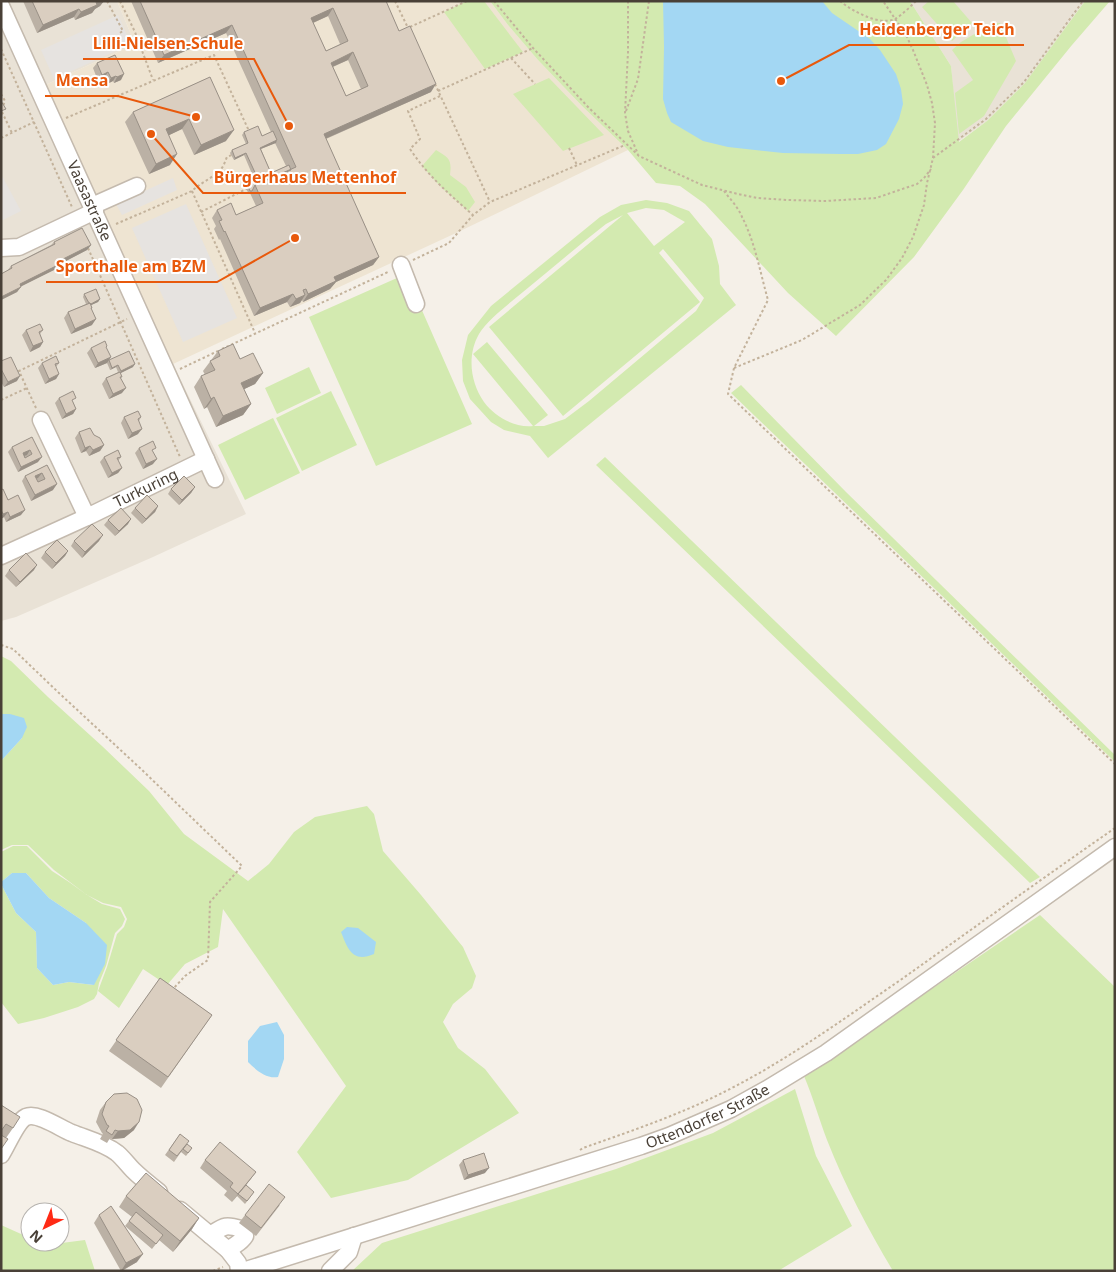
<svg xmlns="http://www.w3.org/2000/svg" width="1116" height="1272" font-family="'Noto Sans',sans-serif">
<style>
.residential{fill:#e9e2d6}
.education{fill:#eee4d2}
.green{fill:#d3eab0;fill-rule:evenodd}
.parking{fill:#e6e3e0}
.water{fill:#a3d7f3}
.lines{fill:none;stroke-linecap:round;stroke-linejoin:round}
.minor-casing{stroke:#c4baae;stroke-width:19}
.path{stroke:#c3b29b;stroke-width:2;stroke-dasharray:2.5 2.5;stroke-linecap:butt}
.minor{stroke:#fff;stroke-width:16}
.wall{fill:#bbb1a5;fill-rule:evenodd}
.shaded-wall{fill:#999086}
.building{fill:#dacec0;stroke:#999086;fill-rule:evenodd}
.labels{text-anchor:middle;stroke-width:4;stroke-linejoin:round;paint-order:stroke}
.street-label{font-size:15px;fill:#494037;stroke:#fff}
.leader{fill:none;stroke:#e8590c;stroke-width:2}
.callout-dot{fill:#e8590c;stroke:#fff;stroke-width:2}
.callout-label{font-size:16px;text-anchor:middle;font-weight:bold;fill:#e8590c;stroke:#fff;stroke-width:4;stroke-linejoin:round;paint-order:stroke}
</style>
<rect width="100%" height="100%" fill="#f5f0e8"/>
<path class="residential" d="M 1,1 L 117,1 L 135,44 L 43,86 L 173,364 L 246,514 L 153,557 L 16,617 L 1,621 Z
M 910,1 L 1085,1 L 1025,83 L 987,121 L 958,142 L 951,66 Z"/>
<path class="education" d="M 117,1 L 490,1 L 508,25 L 538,60 L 583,107 L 628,150 L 456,233 L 173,364 L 43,86 L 135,44 Z"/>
<path class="green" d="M 467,1 L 484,1 L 523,52 L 485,69 L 444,12 Z
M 490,1 L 910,1 L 951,66 L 959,142 L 987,121 L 1025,83 L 1085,1 L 1110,1 L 1072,45 L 1006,126 L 963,190 L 914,257 L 836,336 L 788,293 L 705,204 L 680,186 L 656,183 L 628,150 L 583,107 L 538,60 L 508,25 Z
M 929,1 L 953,1 L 972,23 L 952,41 L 922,7 Z
M 993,23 L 1000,23 L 1016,61 L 984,116 L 959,134 L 955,93 L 973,80 L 952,50 L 961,42 Z
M 549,78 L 604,135 L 563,151 L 513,94 Z
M 436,150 C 449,158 452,159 450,175 L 466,187 L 475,202 L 468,211 L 440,186 L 422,166 Z
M 646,200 L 667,203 L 689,211 L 712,239 L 719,266 L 720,284 L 736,305 L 548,458 L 530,436 L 504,430 L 491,422 L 470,399 L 463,381 L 462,360 L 468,335 L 491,306 L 600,217 L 621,205 ZM 646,208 L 664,210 L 685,222 L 654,246 L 627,213 ZM 623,215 L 489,327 L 563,416 L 700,302 L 659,253 L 663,249 L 704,298 L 696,311 L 589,401 L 565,419 L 544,426 L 534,426 L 548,415 L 487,342 L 473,354 L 533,426 C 515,428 495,417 484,402 C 470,382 467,355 479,334 C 488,319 510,303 523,292 C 551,269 578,246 606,224 Z
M 406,274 L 472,424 L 376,466 L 309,317 Z
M 309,367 L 321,393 L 277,414 L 265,388 Z
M 741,385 L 846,492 L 1115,755 L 1115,762 L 731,393 Z
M 331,391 L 357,445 L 302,471 L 276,418 Z
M 273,418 L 300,473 L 245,500 L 218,445 Z
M 605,457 L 1040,877 L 1030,883 L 596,465 Z
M 1,656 L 11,661 L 48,697 L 102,746 L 149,791 L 184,834 L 248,881 L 269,864 L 294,832 L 315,817 L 367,806 L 374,814 L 383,851 L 421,895 L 463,947 L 476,976 L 472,988 L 453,1004 L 443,1022 L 458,1048 L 485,1069 L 519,1113 L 408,1180 L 331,1198 L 297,1152 L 346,1086 L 223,909 L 218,947 L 185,964 L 167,985 L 143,969 L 119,1008 L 98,991 L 107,967 L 117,934 L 124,927 L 127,919 L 121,907 L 103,903 L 87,895 L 54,870 L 28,845 L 12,845 L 1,850 L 1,761 L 22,738 L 10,714 L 1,714 Z
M 13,846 L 27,846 L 52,871 L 69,882 L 87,895 L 102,904 L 120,909 L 125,919 L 122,926 L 115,933 L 106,966 L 99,983 L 97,994 L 94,999 L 78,1007 L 44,1018 L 18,1024 L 1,1002 L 1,884 L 16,913 L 36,932 L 37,968 L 53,985 L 69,982 L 94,985 L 86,923 L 49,898 L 26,873 L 12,873 L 1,882 L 1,852 Z
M 1040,915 L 1115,987 L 1115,1271 L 893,1271 C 868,1229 845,1186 827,1140 C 819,1119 813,1097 804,1076 Z
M 795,1089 L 816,1156 L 852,1226 L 778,1271 L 352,1271 L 382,1243 L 616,1169 L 713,1133 Z
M 1,1225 L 30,1238 L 30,1242 L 40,1242 L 46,1245 L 85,1240 L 95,1271 L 1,1271 Z"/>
<path class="parking" d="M 118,15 L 131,44 L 54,79 L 41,50 Z
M 1,174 L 21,211 L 1,221 Z
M 173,178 L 177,190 L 122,215 L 116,204 Z
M 186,204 L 237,318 L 183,342 L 132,228 Z"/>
<path class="water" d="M 663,1 L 822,1 L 832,13 L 870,39 L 880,50 L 896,74 L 901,89 L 903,104 L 899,119 L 886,144 L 877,150 L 858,154 L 841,154 L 783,153 L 728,147 L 703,141 L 671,122 L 667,113 L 663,99 L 664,47 Z
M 1,714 L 10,714 L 24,718 L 27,727 L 22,738 L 1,761 Z
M 12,873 L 26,873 L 49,898 L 86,923 L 107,945 L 105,964 L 94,985 L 69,982 L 53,985 L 37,968 L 36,932 L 16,913 L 1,884 L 1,882 Z
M 347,927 L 358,928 L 376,942 L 374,954 C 353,963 348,950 341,932 Z
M 277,1022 L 284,1035 L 284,1059 L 278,1077 C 266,1079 256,1070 248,1062 L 248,1041 L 260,1026 Z"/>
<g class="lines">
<g class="minor-casing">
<g id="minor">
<path id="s1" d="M 1,6 L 215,479"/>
<path d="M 92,206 L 137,186"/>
<path d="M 1,248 L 19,247 L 95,211"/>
<path d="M 401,265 L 416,304"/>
<path d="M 41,420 L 87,517"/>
<path id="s2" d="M 1,556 L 87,517 L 206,459"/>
<path d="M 1,1155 C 7,1146 17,1121 26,1117 C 38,1112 61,1129 72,1133 C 87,1139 104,1143 117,1153 C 123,1158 128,1165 133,1170 C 141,1178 150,1185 159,1192"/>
<path d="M 180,1210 L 228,1250 L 238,1263 L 239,1271"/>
<path d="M 210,1235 C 224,1226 225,1224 241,1229 L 245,1236 C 240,1244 235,1244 228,1250"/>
<path id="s3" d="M 243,1271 L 641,1146 L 669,1136 L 731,1109 L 767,1089 L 826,1053 L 1115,847"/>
<path d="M 330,1271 L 349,1252 L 354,1236"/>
</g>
</g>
<path class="path" d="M 107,1 L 123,31 L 118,34
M 120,1 L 135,32 L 153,80
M 395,1 L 408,28
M 494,1 L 533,48 L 589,108 L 639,156 L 702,185 L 738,194 L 757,198 L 788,200 L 825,201 L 876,198 L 917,184 L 924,178 L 931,169
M 628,1 L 628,52 L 625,113 L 628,131 L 638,154
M 840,1 C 852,11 879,26 895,19 C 902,15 910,7 916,1
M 410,27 L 467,1
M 1,49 L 72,207
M 511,58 L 535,84
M 435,84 L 490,202
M 438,91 L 533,48
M 1,94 L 5,101 L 3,106
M 440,96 L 408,111 L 420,139 L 410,149 C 428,176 449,194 473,215
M 626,111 L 638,79 L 649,1
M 2,112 L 12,133
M 66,118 L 214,55 L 249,131
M 1,138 L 34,122
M 569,148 L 577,165
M 933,158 L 986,119 L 1024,82 L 1083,1
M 192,191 L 255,333
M 724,191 C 730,199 738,207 742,217 C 755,242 760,272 768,300 L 734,368 L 728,394 L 1115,764
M 201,212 L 248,188
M 116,224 L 192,191 C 200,183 213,178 221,169 C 224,166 225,161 227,157 L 234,154
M 88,248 L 180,457
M 413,260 L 449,243 L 473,215 L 490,202 L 625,145
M 222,349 L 388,272
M 734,368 L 802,340 L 860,305 L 886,280 L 902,258 L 913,237 L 924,205 L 927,183 L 933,158 L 935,123 L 932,103 L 927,85 L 913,50 L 906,35 L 883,1
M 180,369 L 218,351
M 1,400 L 27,388
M 36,408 L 19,371 L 127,319
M 1,645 L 13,649 L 59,693 L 141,769 L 242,866 L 210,902 L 208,960 L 185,976 L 173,989
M 580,1150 L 583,1148 C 631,1131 679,1115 724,1092 C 786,1061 842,1020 899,981 C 971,930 1043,878 1115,828
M 213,1271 L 223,1267"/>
<use href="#minor" class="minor"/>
</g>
<path class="wall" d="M 23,1 L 104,1 L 100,6 L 95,9 L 92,13 L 75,20 L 74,17 L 37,33 Z
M 131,1 L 386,1 L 399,31 L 431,92 L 326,139 L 379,257 L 373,265 L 336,282 L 330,289 L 303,302 L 302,300 L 300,303 L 290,307 L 287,302 L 254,316 L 220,239 L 219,240 L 214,229 L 216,226 L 212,218 L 217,210 L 236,215 L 256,206 L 250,193 L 249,194 L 245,187 L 247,184 L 255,181 L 244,155 L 234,160 L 230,153 L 232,150 L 246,144 L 242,135 L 244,132 L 262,136 L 271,132 L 226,33 L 158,63 ZM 328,16 L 340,44 L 326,51 L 313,23 ZM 348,60 L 361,89 L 346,96 L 333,67 ZM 275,143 L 286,166 L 271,173 L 261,149 Z
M 115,55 L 121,80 L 114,83 L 113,81 L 107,84 L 104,78 L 98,81 L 93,68 L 97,63 Z
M 210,77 L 226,141 L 194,155 L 182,129 L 169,135 L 170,165 L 149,174 L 125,122 L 133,112 Z
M 54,242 L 91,245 L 87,250 L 64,262 L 60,267 L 21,286 L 17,292 L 1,300 L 1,274 L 7,271 L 11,266 L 51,245 Z
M 84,294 L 100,299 L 98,302 L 91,305 L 92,308 L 91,309 L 92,325 L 71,334 L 64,318 L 68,312 L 86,304 L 83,297 Z
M 26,330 L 43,330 L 40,334 L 43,342 L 40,347 L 30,352 L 22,335 Z
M 91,348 L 106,348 L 109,360 L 133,367 L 120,373 L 122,393 L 109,399 L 102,384 L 106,378 L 118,372 L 116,367 L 110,370 L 107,363 L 95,368 L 87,353 Z
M 218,351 L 240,359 L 263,373 L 255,384 L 244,389 L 251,404 L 243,415 L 216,427 L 207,407 L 204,409 L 194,387 L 201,376 L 205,375 L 203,371 Z
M 1,361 L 17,381 L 4,387 L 1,382 Z
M 42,363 L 59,363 L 56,367 L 59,374 L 56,379 L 45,384 L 38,368 Z
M 59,398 L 73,402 L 76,409 L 73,414 L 62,419 L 55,403 Z
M 124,417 L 141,417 L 139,421 L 138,434 L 128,439 L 121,423 Z
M 79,432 L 94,435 L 104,445 L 100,451 L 89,456 L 86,451 L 81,453 L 75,438 Z
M 32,437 L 38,462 L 18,472 L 8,452 L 12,447 Z
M 139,448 L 153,452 L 153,464 L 143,469 L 135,453 Z
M 104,457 L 121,457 L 118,461 L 122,468 L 118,473 L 108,478 L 100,462 Z
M 47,465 L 53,490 L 31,501 L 22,481 L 25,476 Z
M 195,487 L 191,493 L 179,505 L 168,494 L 171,489 Z
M 1,490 L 21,515 L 6,522 L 4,517 L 1,519 Z
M 158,506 L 155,512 L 142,524 L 131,513 L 135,508 Z
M 108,520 L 128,524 L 115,536 L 104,525 Z
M 74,541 L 99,541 L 82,558 L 71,546 Z
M 68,551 L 65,556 L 52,569 L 41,558 L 45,552 Z
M 9,570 L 34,570 L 16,587 L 5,576 Z
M 160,978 L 212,1015 L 161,1088 L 109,1051 Z
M 106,1102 L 134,1130 L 124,1138 L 112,1139 L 110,1138 L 107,1143 L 100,1139 L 103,1134 L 102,1133 L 96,1122 L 100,1110 Z
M 1,1105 L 13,1128 L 6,1138 L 1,1149 Z
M 180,1134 L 187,1144 L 192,1148 L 186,1156 L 181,1152 L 174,1162 L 165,1155 Z
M 205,1160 L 256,1172 L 246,1185 L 254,1192 L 245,1204 L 237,1196 L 232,1202 L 224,1195 L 227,1191 L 200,1168 Z
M 463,1160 L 485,1173 L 464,1180 L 459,1165 Z
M 126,1196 L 199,1218 L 192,1229 L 173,1252 L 159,1240 L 152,1249 L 125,1226 L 132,1217 L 119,1207 Z
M 280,1205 L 256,1236 L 239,1223 L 245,1215 Z
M 99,1215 L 137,1262 L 122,1271 L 121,1271 L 94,1223 Z"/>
<path class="shaded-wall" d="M 99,1 L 104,1 L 100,6 L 95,9 L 92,13 L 75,20 L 81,12 Z
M 333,8 L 328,16 L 306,26 L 311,18 Z
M 79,9 L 74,17 L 37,33 L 43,25 Z
M 232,25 L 226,33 L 158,63 L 164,55 Z
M 353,52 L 348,60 L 325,70 L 331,63 Z
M 108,72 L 104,78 L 98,81 L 102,75 Z
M 124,74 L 121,80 L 114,83 L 117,77 Z
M 116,76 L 113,81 L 107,84 L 111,78 Z
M 436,84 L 431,92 L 318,142 L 324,134 Z
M 189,119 L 182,129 L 159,140 L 166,129 Z
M 234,130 L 226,141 L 194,155 L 201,145 Z
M 277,140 L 276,143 L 258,150 L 260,148 Z
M 246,153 L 244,155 L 234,160 L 235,158 Z
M 177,154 L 170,165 L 149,174 L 156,164 Z
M 91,245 L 87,250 L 64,262 L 60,267 L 16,289 L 20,284 L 63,259 Z
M 379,257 L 373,265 L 336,282 L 330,289 L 303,302 L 308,294 L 334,277 Z
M 21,287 L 17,292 L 1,300 L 1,297 Z
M 293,294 L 287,302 L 254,316 L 260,308 Z
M 305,295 L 300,303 L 290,307 L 296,299 Z
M 100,299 L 98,302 L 87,307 L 89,304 Z
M 96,319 L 92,325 L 71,334 L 75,329 Z
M 43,342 L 40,347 L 30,352 L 33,346 Z
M 111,357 L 107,363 L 95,368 L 98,363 Z
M 135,364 L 133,367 L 119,374 L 121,371 Z
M 118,365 L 116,367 L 110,370 L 112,368 Z
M 263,373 L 255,384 L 234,394 L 241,383 Z
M 59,374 L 56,379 L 45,384 L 49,379 Z
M 20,376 L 17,381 L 4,387 L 8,382 Z
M 126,388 L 122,393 L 109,399 L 113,394 Z
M 214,397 L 207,407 L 204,409 L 211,399 Z
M 251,404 L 243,415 L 216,427 L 223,416 Z
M 76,409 L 73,414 L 62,419 L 66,414 Z
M 142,429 L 138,434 L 128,439 L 132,433 Z
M 104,445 L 100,451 L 89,456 L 93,450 Z
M 90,446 L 86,451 L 81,453 L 85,448 Z
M 30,450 L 27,455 L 19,458 L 23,453 Z
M 42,457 L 38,462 L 18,472 L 21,467 Z
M 157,459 L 153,464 L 143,469 L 146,464 Z
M 122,468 L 118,473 L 108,478 L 112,473 Z
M 42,473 L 38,478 L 32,481 L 35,476 Z
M 57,484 L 53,490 L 31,501 L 35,495 Z
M 195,487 L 191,493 L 179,505 L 182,500 Z
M 158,506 L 155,512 L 142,524 L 146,519 Z
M 25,510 L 21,515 L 6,522 L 10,517 Z
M 8,512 L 4,517 L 1,519 L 1,517 L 3,514 Z
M 131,519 L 128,524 L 115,536 L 119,531 Z
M 103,535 L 99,541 L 82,558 L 85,552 Z
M 68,551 L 65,556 L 52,569 L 56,563 Z
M 37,565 L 34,570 L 16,587 L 20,582 Z
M 139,1122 L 134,1130 L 124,1138 L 112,1139 L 118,1131 Z
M 489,1168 L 485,1173 L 464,1180 L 468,1175 Z
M 256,1172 L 250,1180 L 232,1202 L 238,1194 Z
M 199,1218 L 192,1229 L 173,1252 L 180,1241 Z
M 143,1254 L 137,1262 L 121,1271 L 126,1263 Z"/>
<path class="building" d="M 32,1 L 99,1 L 96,2 L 97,5 L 81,12 L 79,9 L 43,25 Z
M 140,1 L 386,1 L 399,31 L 410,26 L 436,84 L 324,134 L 379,257 L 334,277 L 336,281 L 308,294 L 306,289 L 303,290 L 305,295 L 296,299 L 293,294 L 260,308 L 225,231 L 224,232 L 219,221 L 222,220 L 217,210 L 231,203 L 236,215 L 263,203 L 255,185 L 296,167 L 232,25 L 164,55 ZM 333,8 L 348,41 L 326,51 L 311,18 ZM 353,52 L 368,86 L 346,96 L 331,63 Z
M 115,55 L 124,74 L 117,77 L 116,76 L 111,78 L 108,72 L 102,75 L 97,63 Z
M 210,77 L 234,130 L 201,145 L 189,119 L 166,129 L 177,154 L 156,164 L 133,112 Z
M 1,101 L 6,109 L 1,111 Z
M 258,126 L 262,136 L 273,131 L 277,140 L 260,148 L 271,173 L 289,165 L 291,170 L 255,185 L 252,191 L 250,191 L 247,184 L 258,179 L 246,153 L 235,158 L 232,150 L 248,143 L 244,132 Z
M 82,228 L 91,245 L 63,259 L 64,262 L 20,284 L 21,287 L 1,297 L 1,274 L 12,268 L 11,266 L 55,244 L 54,242 Z
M 96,289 L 100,299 L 91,304 L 90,303 L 89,303 L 84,294 Z
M 90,303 L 92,308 L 91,308 L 96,319 L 75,329 L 68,312 Z
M 40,324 L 43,330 L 39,332 L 43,342 L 33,346 L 26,330 Z
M 105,341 L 107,346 L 106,347 L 111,357 L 98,363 L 91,348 Z
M 233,344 L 240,359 L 253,353 L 263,373 L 241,383 L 251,404 L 223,416 L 214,397 L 211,399 L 201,376 L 215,370 L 210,361 L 220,356 L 218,351 Z
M 129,351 L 135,364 L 121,371 L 118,365 L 112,368 L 109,360 Z
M 56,356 L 59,363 L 55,364 L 59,374 L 49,379 L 42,363 Z
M 11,357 L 20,376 L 8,382 L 1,369 L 1,361 Z
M 120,372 L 122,377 L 120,377 L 126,388 L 113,394 L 106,378 Z
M 73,391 L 76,398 L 72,400 L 76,409 L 66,414 L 59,398 Z
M 138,411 L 141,417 L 138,419 L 142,429 L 132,433 L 124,417 Z
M 90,428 L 94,435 L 100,438 L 104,445 L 93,450 L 90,446 L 85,448 L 79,432 Z
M 32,437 L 42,457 L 21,467 L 12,447 ZM 30,450 L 32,454 L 25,458 L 23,453 Z
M 153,441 L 156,448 L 152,450 L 157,459 L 146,464 L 139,448 Z
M 118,450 L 121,457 L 117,458 L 122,468 L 112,473 L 104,457 Z
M 47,465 L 57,484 L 35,495 L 25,476 ZM 42,473 L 45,479 L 38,482 L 35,476 Z
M 184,476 L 195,487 L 182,500 L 171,489 Z
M 3,489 L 8,500 L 18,495 L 25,510 L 10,517 L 8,512 L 3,514 L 1,510 L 1,490 Z
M 147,495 L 158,506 L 146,519 L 135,508 Z
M 121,508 L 131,519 L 119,531 L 108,520 Z
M 92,524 L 103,535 L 85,552 L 74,541 Z
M 57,540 L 68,551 L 56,563 L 45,552 Z
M 26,553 L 37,565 L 20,582 L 9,570 Z
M 160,978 L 212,1015 L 168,1077 L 116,1040 Z
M 127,1093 L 137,1099 L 142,1110 L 139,1122 L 130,1130 L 118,1131 L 115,1130 L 112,1135 L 106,1131 L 109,1126 L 107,1125 L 102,1114 L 106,1102 L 114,1094 Z
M 1,1105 L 20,1117 L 13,1128 L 6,1124 L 1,1131 Z
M 180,1134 L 189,1141 L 177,1156 L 169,1150 Z
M 1,1135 L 8,1139 L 1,1149 Z
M 220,1142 L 256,1172 L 238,1194 L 230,1187 L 233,1183 L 205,1160 Z
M 187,1144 L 192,1148 L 188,1153 L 183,1149 Z
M 484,1153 L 489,1168 L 468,1175 L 463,1160 Z
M 146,1173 L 199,1218 L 180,1241 L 126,1196 Z
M 269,1184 L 285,1197 L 261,1228 L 245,1215 Z
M 246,1185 L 254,1192 L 247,1201 L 238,1194 Z
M 111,1206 L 143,1254 L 126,1263 L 99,1215 Z
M 136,1212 L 163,1235 L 156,1244 L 129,1221 Z"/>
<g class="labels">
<g class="street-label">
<text dy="5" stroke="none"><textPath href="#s1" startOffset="214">Vaasastraße</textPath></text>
<text dy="5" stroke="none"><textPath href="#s2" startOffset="160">Turkuring</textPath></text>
<text dy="5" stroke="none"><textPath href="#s3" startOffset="490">Ottendorfer Straße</textPath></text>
</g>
</g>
<path class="leader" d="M781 81L849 45H1024M289 126L254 59H83M196 117L118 96H45M151 134L203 193H406M295 238L217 282H46"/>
<g class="callout-dot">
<circle cx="781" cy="81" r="5"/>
<circle cx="289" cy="126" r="5"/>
<circle cx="196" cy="117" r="5"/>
<circle cx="151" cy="134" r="5"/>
<circle cx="295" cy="238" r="5"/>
</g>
<g class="callout-label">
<text x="937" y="35">Heidenberger Teich</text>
<text x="168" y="49">Lilli-Nielsen-Schule</text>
<text x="82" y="86">Mensa</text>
<text x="305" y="183">Bürgerhaus Mettenhof</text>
<text x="131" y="272">Sporthalle am BZM</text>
</g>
<rect width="1116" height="1272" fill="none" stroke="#494037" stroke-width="5"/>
<g transform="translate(45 1227) rotate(223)"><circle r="24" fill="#ffffff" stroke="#b6b3af"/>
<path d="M0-4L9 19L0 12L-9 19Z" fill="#ff2a15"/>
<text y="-8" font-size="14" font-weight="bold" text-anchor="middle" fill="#494037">N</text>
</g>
</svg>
